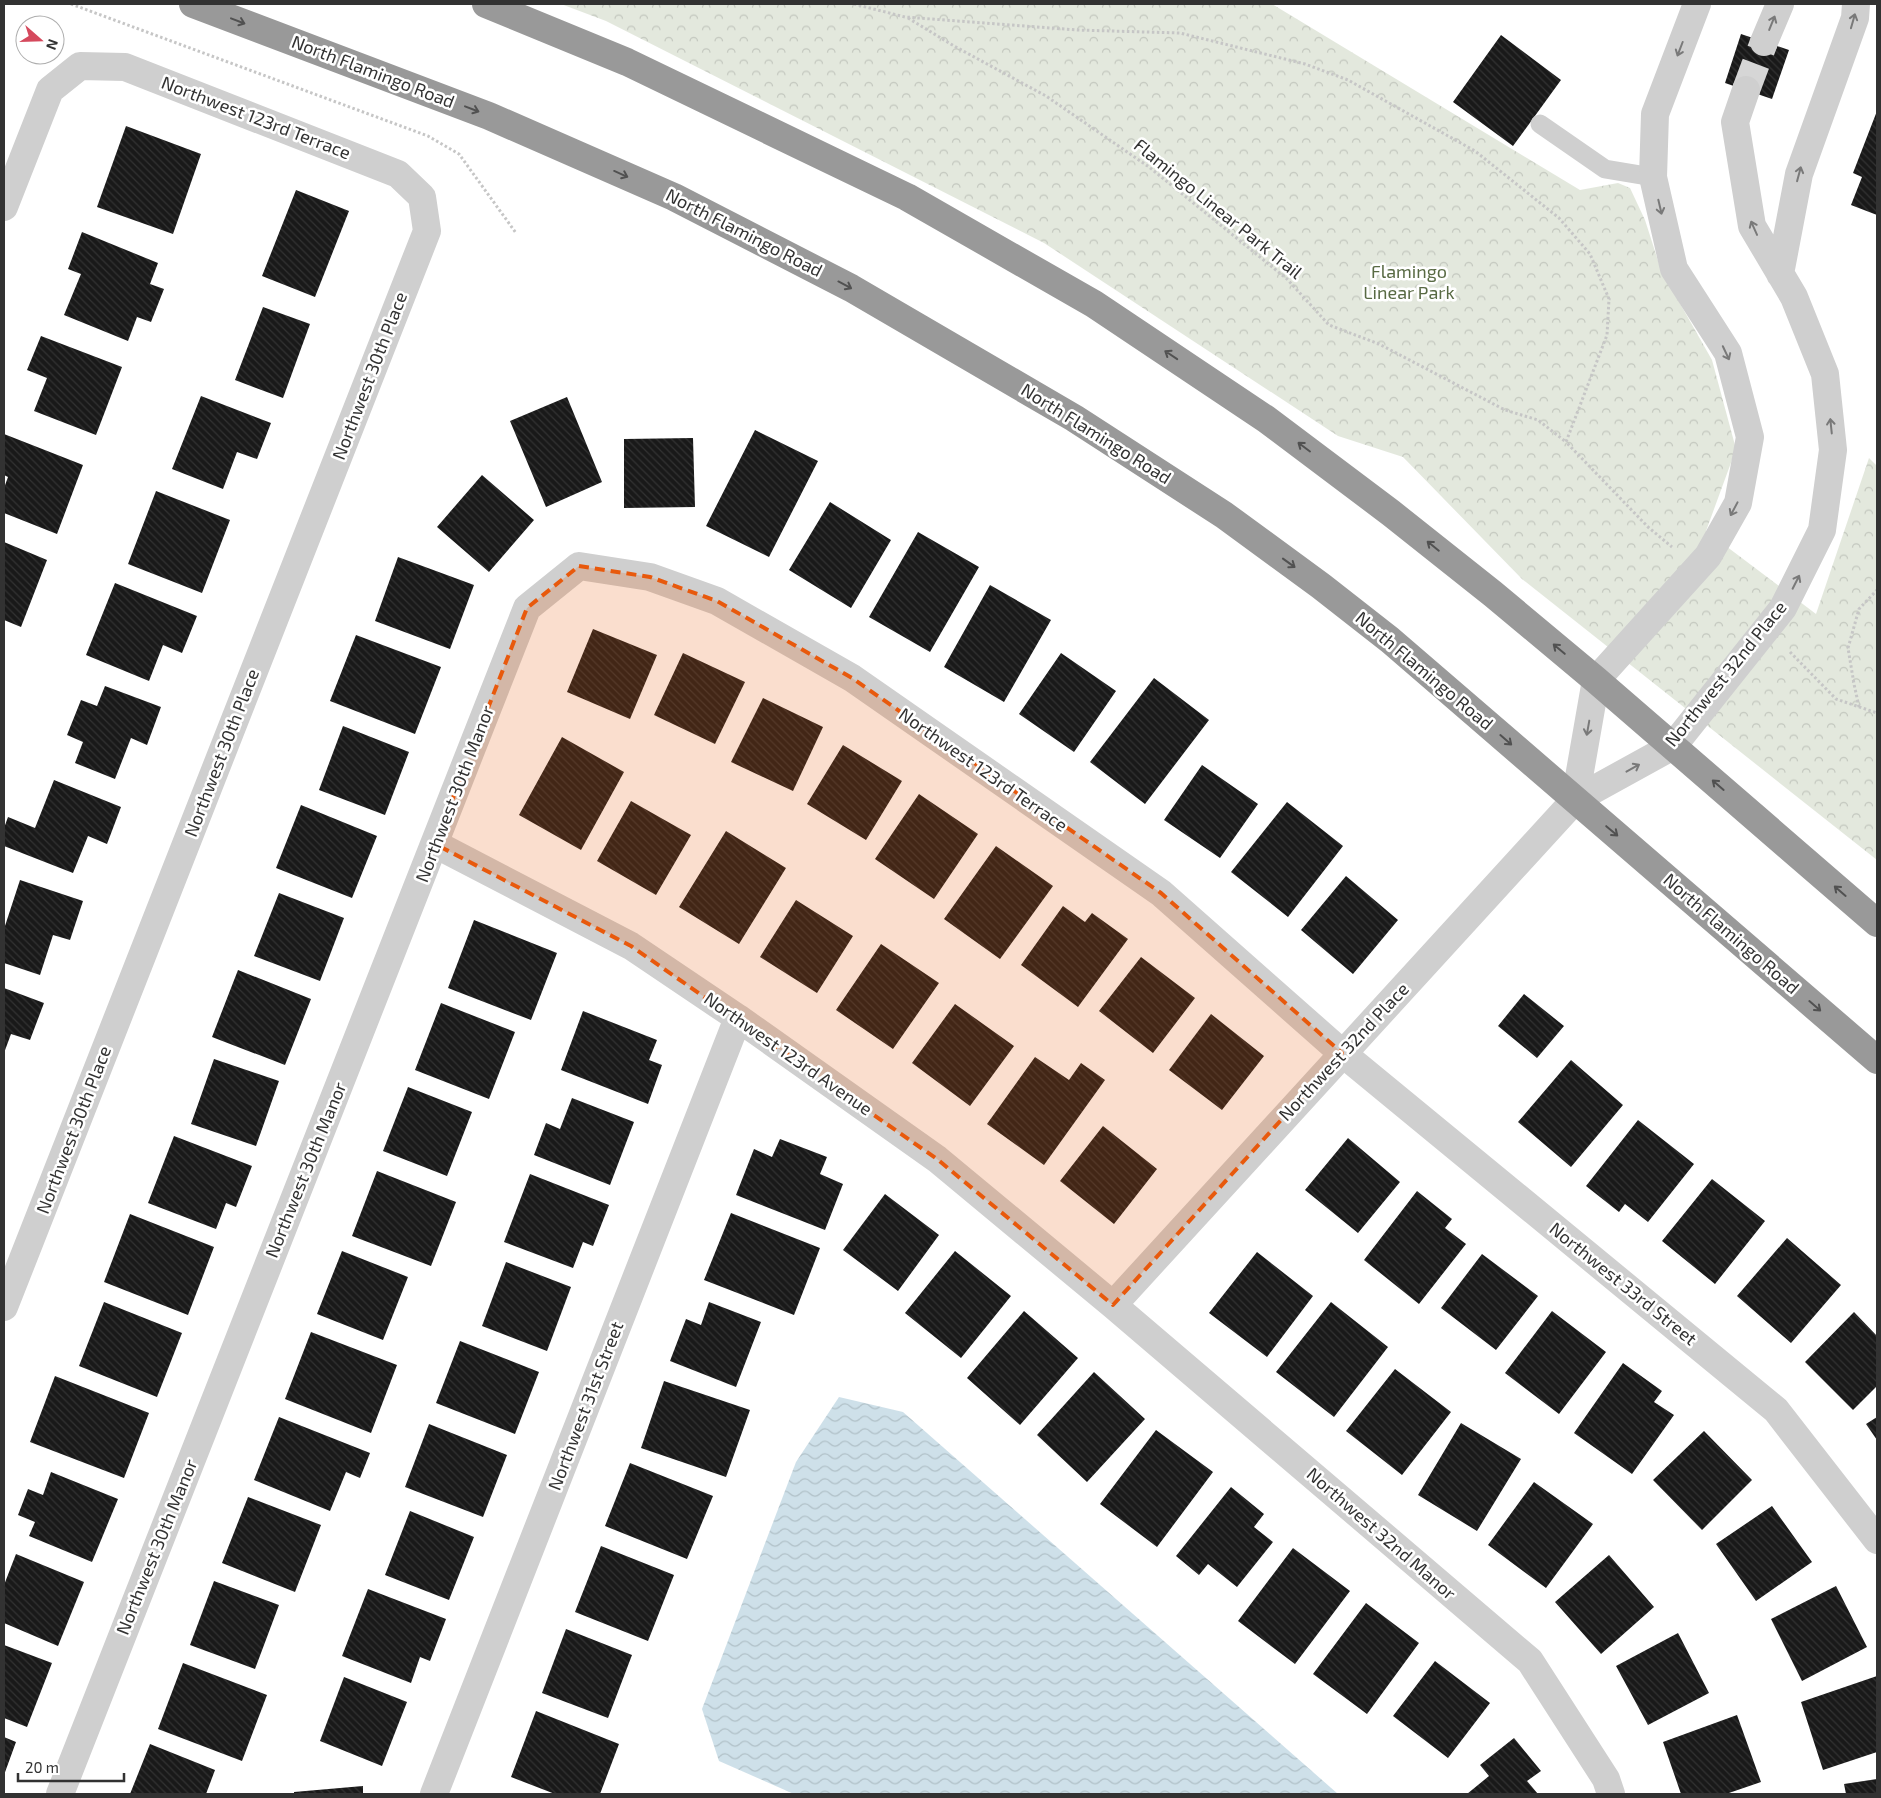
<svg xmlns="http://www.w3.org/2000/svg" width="1881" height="1798" font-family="'Exo 2',sans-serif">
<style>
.park{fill:url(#park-crowns)}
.water{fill:url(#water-waves)}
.building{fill:url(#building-back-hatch)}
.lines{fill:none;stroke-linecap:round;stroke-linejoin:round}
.street-tunnel{stroke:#d6d6d6;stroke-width:28;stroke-dasharray:28 14;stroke-linecap:butt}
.path{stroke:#c6c6c6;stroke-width:3;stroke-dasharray:2.5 2.5;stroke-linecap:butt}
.lane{stroke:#cfcfcf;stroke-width:19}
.street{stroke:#cfcfcf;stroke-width:28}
.highway{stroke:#999;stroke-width:28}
.oneway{stroke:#515151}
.oneway2{stroke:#797979}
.marked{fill:#e8590c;fill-opacity:0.2;stroke:#e8590c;stroke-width:4;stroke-dasharray:10 6;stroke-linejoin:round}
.labels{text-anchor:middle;stroke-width:5;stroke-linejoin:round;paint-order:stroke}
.street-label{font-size:18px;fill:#323232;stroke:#fff}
.park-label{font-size:18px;fill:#586a43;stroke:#fff}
</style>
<defs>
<pattern id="park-crowns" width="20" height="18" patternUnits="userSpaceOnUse" patternTransform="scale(1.25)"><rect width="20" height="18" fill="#e3e8dd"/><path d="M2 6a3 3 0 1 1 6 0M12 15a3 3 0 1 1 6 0" fill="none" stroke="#c3c7be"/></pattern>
<pattern id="water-waves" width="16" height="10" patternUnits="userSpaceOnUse" patternTransform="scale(1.25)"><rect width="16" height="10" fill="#cee0e9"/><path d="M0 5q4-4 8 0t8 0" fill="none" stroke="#b1c1c8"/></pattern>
<pattern id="building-back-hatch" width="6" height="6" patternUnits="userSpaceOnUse" patternTransform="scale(1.25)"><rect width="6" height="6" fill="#191919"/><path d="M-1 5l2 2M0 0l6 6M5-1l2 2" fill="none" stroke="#323232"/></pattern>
</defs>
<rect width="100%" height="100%" fill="#fff"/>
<path class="park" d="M 561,4 L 1272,4 L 1580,190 L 1618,183 L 1630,188 L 1645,220 L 1661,270 L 1712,360 L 1736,449 L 1706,531 L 1816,614 L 1869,458 L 1877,466 L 1877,860 L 1522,579 L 1403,457 L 1338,436 L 1044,243 L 606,21 Z"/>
<path class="water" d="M 839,1397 L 903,1412 L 1338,1794 L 794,1794 L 719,1761 L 702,1709 L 796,1462 Z"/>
<path class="building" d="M 1741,34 L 1789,50 L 1772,99 L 1725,83 Z
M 1501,35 L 1561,80 L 1513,146 L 1453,102 Z
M 1877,111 L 1877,215 L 1851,205 L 1862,177 L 1853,173 Z
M 126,126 L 201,154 L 173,234 L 97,207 Z
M 296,190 L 349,211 L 315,297 L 262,276 Z
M 82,232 L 158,263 L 150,284 L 164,289 L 151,322 L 137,317 L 128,341 L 64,315 L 81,274 L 68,269 Z
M 263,307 L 310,324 L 283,398 L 235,380 Z
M 41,336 L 122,367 L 96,435 L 34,411 L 47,378 L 27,370 Z
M 201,396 L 271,423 L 257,459 L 237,452 L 223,489 L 172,469 Z
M 567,397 L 602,482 L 546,507 L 510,421 Z
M 755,430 L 818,461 L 769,557 L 706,526 Z
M 4,434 L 83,465 L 57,534 L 4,513 L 4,488 L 8,477 L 4,475 Z
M 693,438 L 695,507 L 624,508 L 624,439 Z
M 482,475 L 534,520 L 489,572 L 437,527 Z
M 156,491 L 230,520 L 202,593 L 128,564 Z
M 830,502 L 891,540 L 851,608 L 789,570 Z
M 918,532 L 979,567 L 930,652 L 869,617 Z
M 4,542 L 47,560 L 21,627 L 4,620 Z
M 398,557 L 474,585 L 450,649 L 375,621 Z
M 115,583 L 197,616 L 182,653 L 163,645 L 149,681 L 86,655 Z
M 990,585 L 1051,620 L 1004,702 L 944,667 Z
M 593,629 L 657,655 L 630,719 L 567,692 Z
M 356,635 L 441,667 L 415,734 L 330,701 Z
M 683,653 L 745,682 L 715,744 L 654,715 Z
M 1061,653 L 1116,691 L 1074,752 L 1019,714 Z
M 1154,678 L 1209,720 L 1145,804 L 1090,762 Z
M 105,686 L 161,707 L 147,745 L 131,738 L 115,779 L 75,763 L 83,742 L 67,735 L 81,700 L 97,706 Z
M 763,698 L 823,727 L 793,791 L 731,762 Z
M 343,726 L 409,752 L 385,815 L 319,790 Z
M 562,737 L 624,772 L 581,850 L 519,815 Z
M 843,745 L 902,781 L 866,840 L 807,804 Z
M 1202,765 L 1258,804 L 1220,858 L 1164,820 Z
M 54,780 L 121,807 L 107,844 L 88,836 L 73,873 L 4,846 L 4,828 L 8,817 L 35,828 Z
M 919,794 L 978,834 L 934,899 L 875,859 Z
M 631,801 L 691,835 L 656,895 L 597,861 Z
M 1287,802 L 1343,846 L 1288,917 L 1231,872 Z
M 301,805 L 377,836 L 352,898 L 276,868 Z
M 726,831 L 786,868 L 739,944 L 679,907 Z
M 996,846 L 1053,886 L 1000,959 L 944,919 Z
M 1346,876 L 1398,920 L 1353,974 L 1301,930 Z
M 20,880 L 83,901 L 70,940 L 53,935 L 40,975 L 4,963 L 4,929 Z
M 279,893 L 344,918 L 320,981 L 254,956 Z
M 796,900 L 853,936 L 817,993 L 760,957 Z
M 1063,906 L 1085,922 L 1092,913 L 1128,939 L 1078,1007 L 1021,965 Z
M 474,920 L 557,953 L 531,1020 L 448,988 Z
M 881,944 L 939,983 L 893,1049 L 836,1010 Z
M 1141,957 L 1195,998 L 1153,1053 L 1099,1011 Z
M 238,970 L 311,999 L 285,1065 L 212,1037 Z
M 4,988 L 44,1003 L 30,1040 L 11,1034 L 4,1053 Z
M 1524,994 L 1564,1026 L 1537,1058 L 1498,1026 Z
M 441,1003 L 515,1032 L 489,1099 L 415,1070 Z
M 955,1004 L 1014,1046 L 970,1106 L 912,1063 Z
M 583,1011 L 657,1040 L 649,1060 L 662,1065 L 648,1104 L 561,1070 Z
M 1211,1014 L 1264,1056 L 1222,1110 L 1169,1070 Z
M 1035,1057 L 1069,1080 L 1081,1063 L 1105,1080 L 1044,1165 L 987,1124 Z
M 214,1059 L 279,1081 L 256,1146 L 191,1124 Z
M 1571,1060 L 1623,1105 L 1571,1167 L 1518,1122 Z
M 408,1087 L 472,1112 L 447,1176 L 383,1151 Z
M 572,1098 L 634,1122 L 610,1185 L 534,1155 L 546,1123 L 560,1129 Z
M 1638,1120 L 1694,1164 L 1648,1222 L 1625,1204 L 1619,1212 L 1586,1186 Z
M 1103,1126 L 1157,1169 L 1114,1224 L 1060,1181 Z
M 174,1136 L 252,1166 L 236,1207 L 226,1203 L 216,1229 L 148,1203 Z
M 1348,1138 L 1400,1182 L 1358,1233 L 1305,1190 Z
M 780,1139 L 827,1157 L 820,1174 L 843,1184 L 825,1230 L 736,1195 L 754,1149 L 772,1157 Z
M 377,1171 L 456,1202 L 431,1266 L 352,1236 Z
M 530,1174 L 609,1205 L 593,1246 L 583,1242 L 573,1268 L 504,1242 Z
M 1712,1179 L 1765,1221 L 1715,1284 L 1662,1241 Z
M 1417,1191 L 1452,1219 L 1445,1228 L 1466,1244 L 1419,1304 L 1364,1260 Z
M 885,1194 L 939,1235 L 898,1291 L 843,1250 Z
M 731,1213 L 820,1248 L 794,1315 L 704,1280 Z
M 130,1214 L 214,1247 L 188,1315 L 104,1282 Z
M 1787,1238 L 1841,1285 L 1791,1343 L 1737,1296 Z
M 342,1251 L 408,1277 L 383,1340 L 317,1314 Z
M 955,1251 L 1011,1296 L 961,1358 L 905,1313 Z
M 1257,1252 L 1313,1296 L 1267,1357 L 1209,1313 Z
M 1482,1254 L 1538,1296 L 1496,1350 L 1441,1308 Z
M 506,1262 L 571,1287 L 547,1351 L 482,1326 Z
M 104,1302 L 182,1333 L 157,1397 L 79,1366 Z
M 709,1302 L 761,1322 L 736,1387 L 670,1361 L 686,1319 L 701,1325 Z
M 1331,1302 L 1388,1347 L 1334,1417 L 1276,1372 Z
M 1024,1311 L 1078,1358 L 1020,1425 L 967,1378 Z
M 1552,1311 L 1606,1352 L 1559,1414 L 1505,1373 Z
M 1854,1312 L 1877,1336 L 1877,1386 L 1853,1410 L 1805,1362 Z
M 311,1332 L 397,1365 L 371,1433 L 285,1399 Z
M 460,1341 L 539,1372 L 515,1434 L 436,1403 Z
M 1623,1363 L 1662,1391 L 1654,1402 L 1674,1415 L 1632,1474 L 1574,1433 Z
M 1395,1369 L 1451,1412 L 1402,1475 L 1346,1431 Z
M 1094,1372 L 1145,1419 L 1087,1482 L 1037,1435 Z
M 55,1376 L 149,1413 L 124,1478 L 30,1442 Z
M 664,1381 L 750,1410 L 726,1477 L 641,1448 Z
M 279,1417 L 370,1453 L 360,1478 L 346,1472 L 330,1511 L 254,1480 Z
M 1877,1417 L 1877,1440 L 1866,1424 Z
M 1461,1423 L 1521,1459 L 1477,1531 L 1418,1495 Z
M 429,1424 L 507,1455 L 483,1517 L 405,1487 Z
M 1156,1430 L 1213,1472 L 1157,1547 L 1100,1504 Z
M 1704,1431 L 1752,1480 L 1702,1530 L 1653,1480 Z
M 630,1463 L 713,1496 L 687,1559 L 605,1526 Z
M 51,1472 L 118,1499 L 92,1562 L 29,1536 L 35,1522 L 18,1515 L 28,1489 L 43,1495 Z
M 1534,1482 L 1593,1524 L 1546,1588 L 1488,1545 Z
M 1231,1487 L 1264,1514 L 1254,1527 L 1273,1542 L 1237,1587 L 1208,1564 L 1199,1575 L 1176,1556 Z
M 248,1497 L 321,1525 L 295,1592 L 222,1563 Z
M 1772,1506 L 1812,1562 L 1756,1601 L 1716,1544 Z
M 410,1511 L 474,1537 L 449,1600 L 385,1575 Z
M 601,1546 L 674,1575 L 648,1641 L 575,1612 Z
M 1293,1548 L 1350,1591 L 1295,1664 L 1238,1621 Z
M 16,1554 L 84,1582 L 58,1646 L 4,1623 L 4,1585 Z
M 1609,1555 L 1654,1607 L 1601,1654 L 1555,1602 Z
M 214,1581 L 279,1605 L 255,1669 L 190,1645 Z
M 1836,1586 L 1867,1647 L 1802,1681 L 1771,1619 Z
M 368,1589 L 446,1619 L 430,1661 L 420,1657 L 411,1683 L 342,1656 Z
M 1366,1603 L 1419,1643 L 1367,1714 L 1313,1674 Z
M 566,1629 L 632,1655 L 608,1718 L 542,1693 Z
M 1678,1633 L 1709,1693 L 1648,1725 L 1616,1666 Z
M 4,1645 L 52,1663 L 27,1727 L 4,1718 Z
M 1435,1661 L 1490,1703 L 1448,1758 L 1393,1716 Z
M 183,1663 L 267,1695 L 242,1761 L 158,1729 Z
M 1877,1676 L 1877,1752 L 1823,1770 L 1801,1702 Z
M 344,1677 L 407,1702 L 382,1766 L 320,1741 Z
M 536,1711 L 619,1744 L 600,1794 L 555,1794 L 511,1777 Z
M 1737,1715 L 1761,1782 L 1726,1794 L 1681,1794 L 1663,1742 Z
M 4,1737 L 16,1742 L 4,1775 Z
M 1514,1738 L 1541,1771 L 1527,1781 L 1538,1794 L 1467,1794 L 1489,1776 L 1480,1765 Z
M 150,1744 L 215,1770 L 206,1794 L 130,1794 Z
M 1877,1779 L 1877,1794 L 1846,1794 L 1844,1784 Z
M 363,1786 L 363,1794 L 294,1794 L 294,1792 Z"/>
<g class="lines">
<path class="street-tunnel" d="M 1746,90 L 1764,42"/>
<path class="path" d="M 71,4 L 428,136 L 459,154 L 516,233
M 854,4 L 905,17 L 1077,30 L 1180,33 L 1305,64 L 1348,80 L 1475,151 L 1559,218 L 1590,254 L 1609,299 L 1607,335 L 1566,442 L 1648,527 L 1672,547
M 908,18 L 954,46 L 1046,96 L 1149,167 L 1287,279 L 1329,325 L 1379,344 L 1505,410 L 1538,420 L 1566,442
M 1790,652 L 1836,699 L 1877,713
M 1859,707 L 1854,684 L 1848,648 L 1859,609 L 1877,590"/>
<path class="lane" d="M 1540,124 L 1605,169 L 1653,177"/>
<path class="street" d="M 1764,42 L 1780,4
M 4,207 L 50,90 L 80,66 L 125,67 L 398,174 L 422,197 L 427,231 L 4,1307
M 1780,274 L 1799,174 L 1855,18 L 1856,4
M 1575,800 L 1596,680 L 1708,556 L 1738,503 L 1750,437 L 1728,353 L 1674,269 L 1653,177 L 1655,114 L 1697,4
M 435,844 L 631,946 L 738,1018 L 937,1159 L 1113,1305 L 1530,1661 L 1606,1779 L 1611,1794
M 1113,1305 L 1575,800 L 1673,746 L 1783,608 L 1822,530 L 1833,450 L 1825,374 L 1794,297 L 1752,226 L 1735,122 L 1746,90
M 60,1794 L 527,608 L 579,566 L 650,577 L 717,601 L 852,678 L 1161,893 L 1342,1053 L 1776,1410 L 1877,1540
M 434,1794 L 738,1018"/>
<path class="highway" d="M 193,4 L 489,116 L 674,197 L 851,288 L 1074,418 L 1224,515 L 1321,586 L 1390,640 L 1877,1060
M 486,4 L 627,62 L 907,197 L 1094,304 L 1266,419 L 1391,513 L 1493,594 L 1596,680 L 1877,923"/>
</g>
<defs><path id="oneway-shaft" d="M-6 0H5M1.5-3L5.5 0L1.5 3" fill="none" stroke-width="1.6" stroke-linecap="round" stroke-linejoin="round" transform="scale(1.25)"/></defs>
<g class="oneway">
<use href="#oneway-shaft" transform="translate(238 21) rotate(21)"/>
<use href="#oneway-shaft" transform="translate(472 109) rotate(21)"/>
<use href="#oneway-shaft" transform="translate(621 174) rotate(24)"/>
<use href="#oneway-shaft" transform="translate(845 285) rotate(28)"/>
<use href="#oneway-shaft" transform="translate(1171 355) rotate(-146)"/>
<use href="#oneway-shaft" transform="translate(1304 447) rotate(-143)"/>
<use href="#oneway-shaft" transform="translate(1433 546) rotate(-141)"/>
<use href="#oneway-shaft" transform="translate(1289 563) rotate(36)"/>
<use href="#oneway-shaft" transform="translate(1559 649) rotate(-140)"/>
<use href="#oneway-shaft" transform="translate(1506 740) rotate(41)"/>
<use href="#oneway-shaft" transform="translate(1718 785) rotate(-139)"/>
<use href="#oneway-shaft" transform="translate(1612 831) rotate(40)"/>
<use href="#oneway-shaft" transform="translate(1840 891) rotate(-139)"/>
<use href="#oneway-shaft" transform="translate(1815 1006) rotate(41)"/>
</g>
<g class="oneway2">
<use href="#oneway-shaft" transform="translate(1853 21) rotate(-74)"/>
<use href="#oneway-shaft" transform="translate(1772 23) rotate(-68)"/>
<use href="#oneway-shaft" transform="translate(1680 49) rotate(111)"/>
<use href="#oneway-shaft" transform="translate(1799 174) rotate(-75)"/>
<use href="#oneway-shaft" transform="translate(1660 207) rotate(77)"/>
<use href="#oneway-shaft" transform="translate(1754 228) rotate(-114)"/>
<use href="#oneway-shaft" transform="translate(1726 353) rotate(65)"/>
<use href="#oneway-shaft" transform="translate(1831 426) rotate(-96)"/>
<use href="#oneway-shaft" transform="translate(1734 509) rotate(118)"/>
<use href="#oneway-shaft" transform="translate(1796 582) rotate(-63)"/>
<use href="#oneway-shaft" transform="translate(1588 728) rotate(100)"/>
<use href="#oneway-shaft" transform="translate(1633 768) rotate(-29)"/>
</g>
<path class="marked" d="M 579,566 L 650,577 L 717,601 L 852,678 L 1161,893 L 1342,1053 L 1113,1305 L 937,1159 L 631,946 L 435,844 L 527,608 Z"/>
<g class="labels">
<g class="street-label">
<text transform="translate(373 72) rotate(21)" y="6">North Flamingo Road</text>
<text transform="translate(256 118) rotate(21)" y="6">Northwest 123rd Terrace</text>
<text transform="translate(1218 209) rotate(39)" y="6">Flamingo Linear Park Trail</text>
<text transform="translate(744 233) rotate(27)" y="6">North Flamingo Road</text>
<text transform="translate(370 376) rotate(-69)" y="6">Northwest 30th Place</text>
<text transform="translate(1096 434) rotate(32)" y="6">North Flamingo Road</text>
<text transform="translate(1424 671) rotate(40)" y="6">North Flamingo Road</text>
<text transform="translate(1726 674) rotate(-51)" y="6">Northwest 32nd Place</text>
<text transform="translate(222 753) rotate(-69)" y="6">Northwest 30th Place</text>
<text transform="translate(983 770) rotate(35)" y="6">Northwest 123rd Terrace</text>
<text transform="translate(455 794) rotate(-69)" y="6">Northwest 30th Manor</text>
<text transform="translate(1731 934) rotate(41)" y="6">North Flamingo Road</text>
<text transform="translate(1344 1052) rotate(-47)" y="6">Northwest 32nd Place</text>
<text transform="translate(788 1054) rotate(35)" y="6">Northwest 123rd Avenue</text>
<text transform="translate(74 1130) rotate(-69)" y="6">Northwest 30th Place</text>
<text transform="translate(306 1170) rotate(-68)" y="6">Northwest 30th Manor</text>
<text transform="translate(1623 1284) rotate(39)" y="6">Northwest 33rd Street</text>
<text transform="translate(586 1406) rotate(-69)" y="6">Northwest 31st Street</text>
<text transform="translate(1381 1534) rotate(41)" y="6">Northwest 32nd Manor</text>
<text transform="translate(157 1547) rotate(-68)" y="6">Northwest 30th Manor</text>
</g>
<g class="park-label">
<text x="1409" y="278">Flamingo<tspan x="1409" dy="21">Linear Park</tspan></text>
</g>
</g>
<rect width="1881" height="1798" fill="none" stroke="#323232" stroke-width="10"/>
<g transform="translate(40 40) rotate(110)"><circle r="24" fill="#ffffff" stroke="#adadad"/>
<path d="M0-4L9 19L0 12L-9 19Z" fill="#d5495d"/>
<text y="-8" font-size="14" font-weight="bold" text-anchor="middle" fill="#323232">N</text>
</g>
<path d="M18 1773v8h106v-8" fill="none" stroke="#323232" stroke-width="2.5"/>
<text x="25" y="1773" font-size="15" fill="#323232" stroke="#ffffff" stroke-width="4" paint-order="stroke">20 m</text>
</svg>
